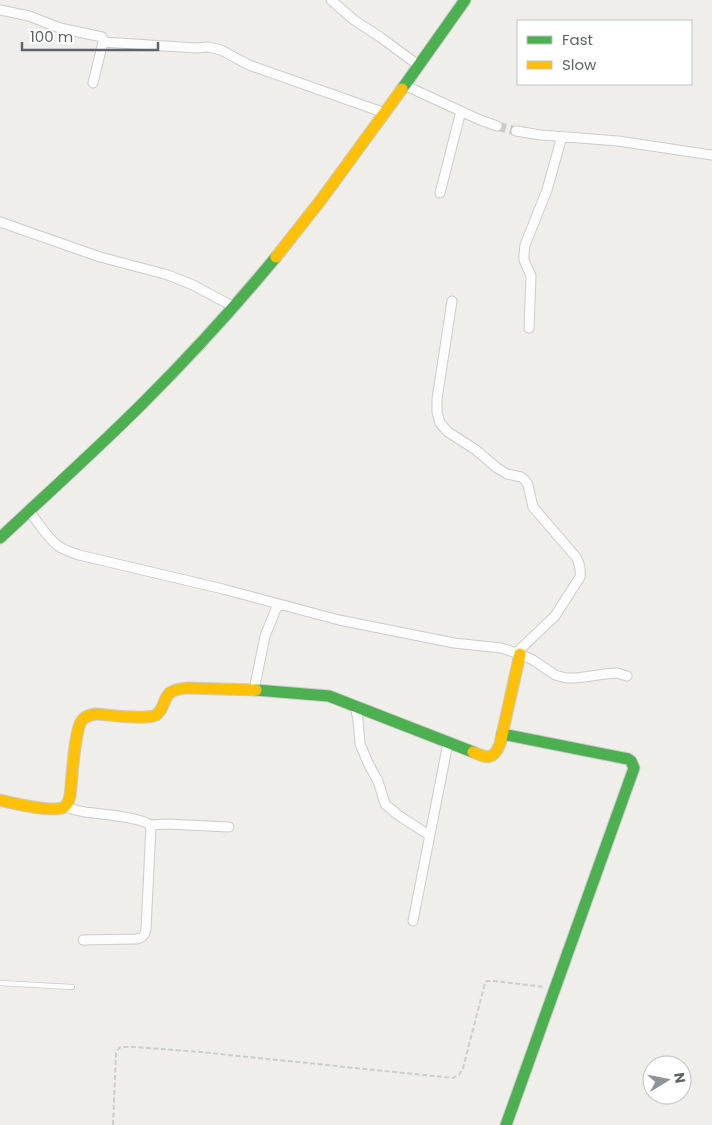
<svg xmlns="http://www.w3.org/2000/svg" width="712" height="1125" font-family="Poppins,sans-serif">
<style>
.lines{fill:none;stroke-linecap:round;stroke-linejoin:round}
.street-tunnel{stroke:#cbcbca;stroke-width:9;stroke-dasharray:9 4.5;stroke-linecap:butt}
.lane-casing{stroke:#cbcccc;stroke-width:6}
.street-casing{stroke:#cbcccc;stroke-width:11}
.fast-casing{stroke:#cacacb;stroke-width:13}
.slow-casing{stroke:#cacacb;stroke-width:13}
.path{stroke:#cacfcc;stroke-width:2;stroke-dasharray:5 2.5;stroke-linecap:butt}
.lane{stroke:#fdfcfc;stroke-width:4.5}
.street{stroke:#fdfcfc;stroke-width:9}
.fast{stroke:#4caf50;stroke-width:11}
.slow{stroke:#ffc107;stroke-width:11}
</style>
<rect width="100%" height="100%" fill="#efeeea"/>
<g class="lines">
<path class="street-tunnel" d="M 497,126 L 516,131"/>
<g class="lane-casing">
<path id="lane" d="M 0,983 L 72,987"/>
</g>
<g class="street-casing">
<path id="street" d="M 331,0 L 354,20 L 380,37 L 418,65
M 0,10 L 29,16 L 60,28 L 102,37 L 103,42 L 93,83
M 103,42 L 196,48 L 208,47 L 221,50 L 249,65 L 385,113
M 404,85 L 480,120 L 497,126
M 516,131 L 541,135 L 618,141 L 712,155
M 440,193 L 461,111
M 0,222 L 100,257 L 168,275 L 193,285 L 234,307
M 452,301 L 437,399 L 437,412 L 440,423 L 448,432 L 476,450 L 497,468 L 507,474 L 521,477 L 525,480 L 528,485 L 533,507 L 576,557 C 580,564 581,569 580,577 L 555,616 L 517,652
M 529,328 L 531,276 L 524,260 L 524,254 L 525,245 L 547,190 L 562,136
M 29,511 C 38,522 46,536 57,545 C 63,550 71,552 79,555 L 223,589 L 339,620 L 454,643 L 501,648 L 520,654 L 533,660 L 555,675 L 566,678 L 577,678 L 605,674 L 617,673 L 627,676
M 254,690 L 265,636 L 278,604
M 355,706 L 358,720 L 360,744 L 369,765 L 378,781 L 385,804 L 398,815 L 429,835
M 66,807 C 72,809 79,811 85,812 C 99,814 143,817 151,826 L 146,929 C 145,936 142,938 136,939 L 83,940
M 151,825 L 167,824 L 229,827
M 413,921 L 448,743"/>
</g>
<g class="fast-casing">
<path id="fast" d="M 402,89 L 465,0
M 0,538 C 48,493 97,449 143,403 C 190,356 234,308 276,257
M 256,690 L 329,696 L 473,752
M 502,734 L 628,759 L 631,761 L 634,768 L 506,1125"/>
</g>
<g class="slow-casing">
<path id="slow" d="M 276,257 L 321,200 L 402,89
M 473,752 C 487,758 493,761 500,744 L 520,654
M 0,800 C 12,803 55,813 64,807 C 68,804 69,800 70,796 C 72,781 74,731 82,720 C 85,716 90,715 96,714 C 109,715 146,720 156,715 C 165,709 163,697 171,692 C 176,689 182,689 187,688 L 256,690"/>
</g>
<path class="path" d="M 113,1125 L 116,1053 L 119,1048 L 121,1047 L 135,1047 L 200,1052 L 453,1078 L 459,1075 L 463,1068 L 485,983 L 487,981 L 494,981 L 545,987"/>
<use href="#lane" class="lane"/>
<use href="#street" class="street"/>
<use href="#fast" class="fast"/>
<use href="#slow" class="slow"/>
</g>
<rect x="517" y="20" width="175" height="65" fill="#ffffff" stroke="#bfc1c3"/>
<rect x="527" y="36" width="25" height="8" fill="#4caf50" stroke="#bfc1c3"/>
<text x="562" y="45" font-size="15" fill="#5f6368">Fast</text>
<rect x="527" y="61" width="25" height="8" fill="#ffc107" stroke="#bfc1c3"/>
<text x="562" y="70" font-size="15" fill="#5f6368">Slow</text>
<g transform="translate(667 1080) rotate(80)"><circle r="24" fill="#ffffff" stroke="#bfc1c3"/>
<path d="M0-4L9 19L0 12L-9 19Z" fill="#919496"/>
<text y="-8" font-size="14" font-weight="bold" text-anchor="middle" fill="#5f6368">N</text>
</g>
<path d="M22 42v8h136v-8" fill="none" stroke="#5f6368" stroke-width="2.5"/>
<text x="30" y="42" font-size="15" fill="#5f6368" stroke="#ffffff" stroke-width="4" paint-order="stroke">100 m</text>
</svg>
